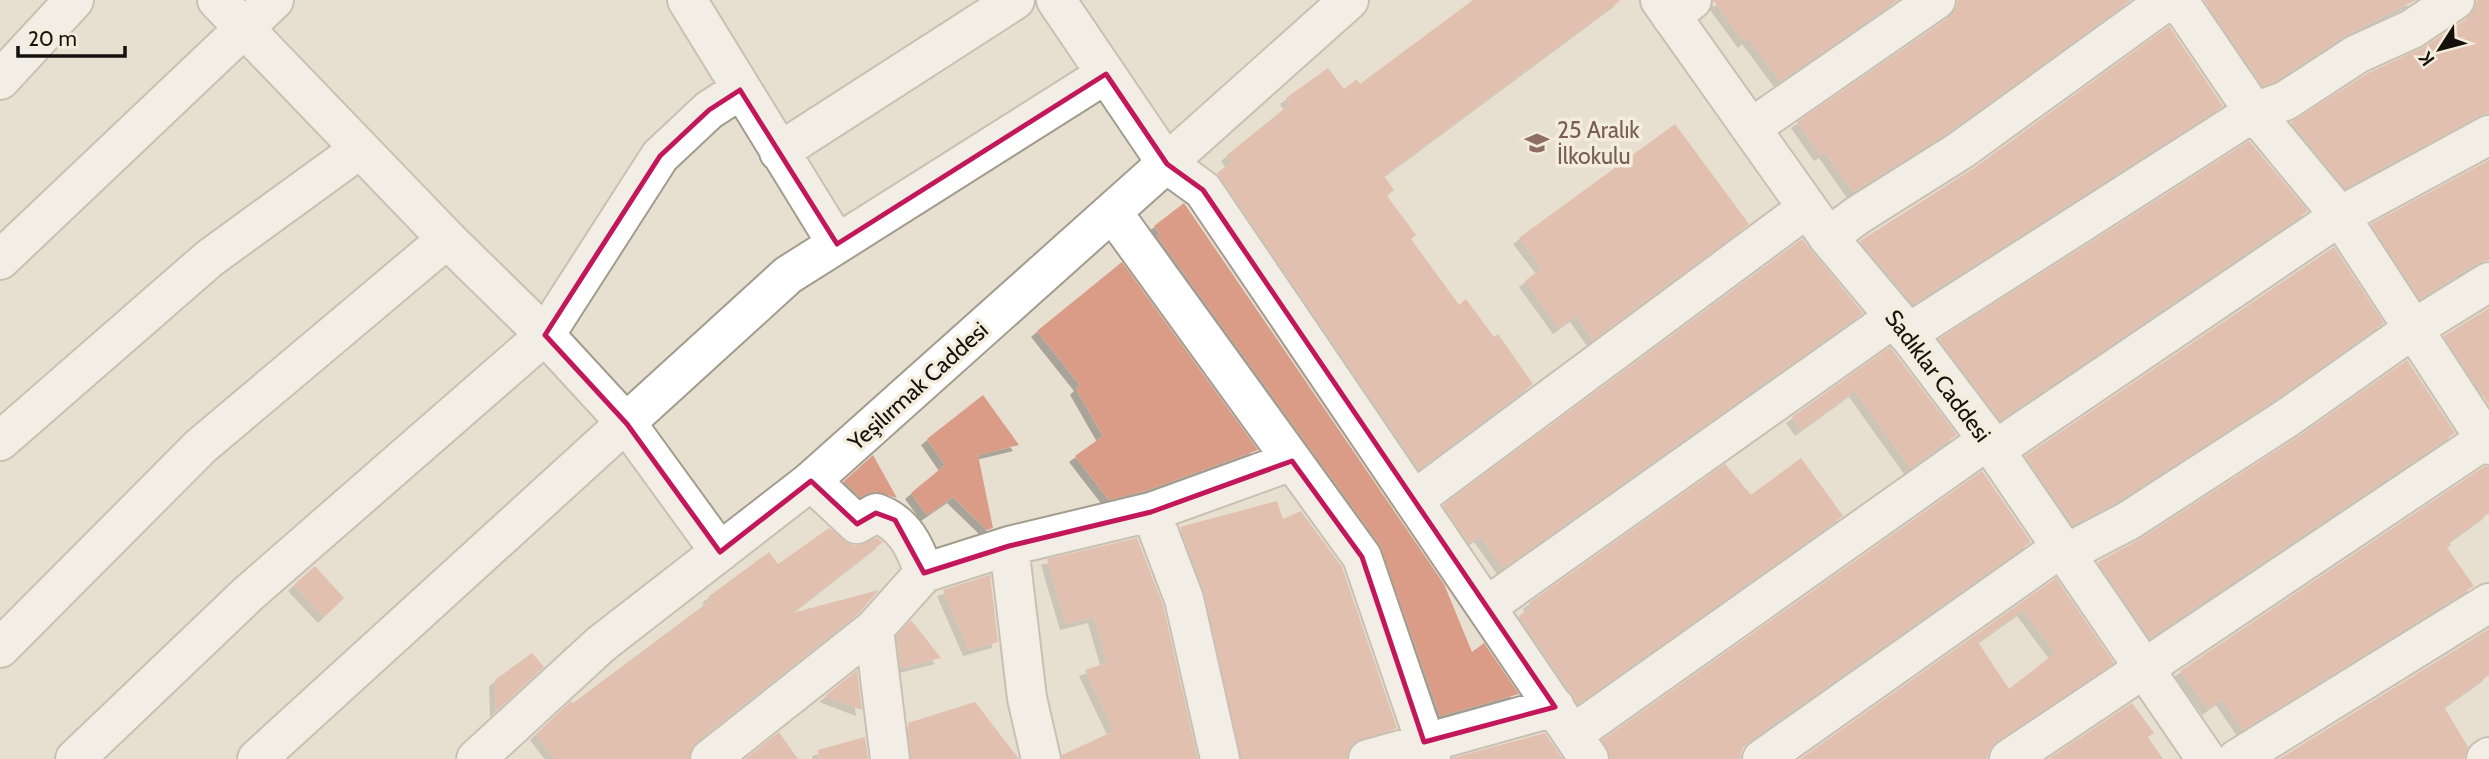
<svg xmlns="http://www.w3.org/2000/svg" width="2489" height="759" font-family="Cabin,sans-serif">
<style>
.building{fill:#da9c87;fill-rule:evenodd;filter:url(#shadow)}
.lines{fill:none;stroke-linecap:round;stroke-linejoin:round}
.minor-casing{stroke:#a39c8e;stroke-width:42}
.tertiary-casing{stroke:#a39c8e;stroke-width:42}
.secondary-casing{stroke:#a39c8e;stroke-width:42}
.minor{stroke:#fff;stroke-width:38}
.tertiary{stroke:#fff;stroke-width:38}
.secondary{stroke:#fff;stroke-width:38}
.marked{fill:none;stroke:#c2185b;stroke-width:5;stroke-linejoin:round}
.labels{text-anchor:middle;stroke-width:7;stroke-linejoin:round;paint-order:stroke}
.education-label{font-size:23px;fill:#785e54;stroke:#f4ecdd;text-anchor:start}
.street-label{font-size:23px;fill:#14110c;stroke:#f4ecdd}
</style>
<defs>
<filter id="shadow"><feDropShadow dx="-6" dy="6" stdDeviation="0" flood-color="#0004"/></filter>
</defs>
<rect width="100%" height="100%" fill="#e7dfd0"/>
<path class="building" d="M 1473,0 L 1621,0 L 1384,176 L 1394,190 L 1387,196 L 1416,235 L 1411,239 L 1459,305 L 1466,299 L 1494,337 L 1498,334 L 1533,384 L 1419,469 L 1217,173 L 1232,162 L 1227,155 L 1290,104 L 1286,98 L 1328,68 L 1344,89 L 1357,79 L 1360,84 Z
M 1713,0 L 1898,0 L 1780,81 L 1748,38 L 1744,42 Z
M 1958,0 L 2131,0 L 1949,132 L 1853,192 L 1825,152 L 1820,155 L 1797,122 L 1948,18 L 1955,10 Z
M 2204,0 L 2416,0 L 2345,36 L 2275,81 L 2263,86 Z
M 2477,0 L 2489,0 L 2489,113 L 2479,116 L 2345,188 L 2291,122 L 2368,73 L 2424,47 L 2468,18 L 2474,10 Z
M 2169,26 L 2223,106 L 1913,304 L 1860,241 L 1974,168 Z
M 1675,124 L 1749,224 L 1593,340 L 1576,316 L 1559,328 L 1525,281 L 1542,268 L 1519,238 Z
M 2249,141 L 2308,211 L 2000,420 L 1939,339 Z
M 2489,160 L 2489,260 L 2477,263 L 2420,299 L 2371,224 Z
M 1184,203 L 1444,584 L 1472,652 L 1484,643 L 1519,694 L 1440,716 L 1380,545 L 1157,236 L 1160,234 L 1154,226 Z
M 1802,239 L 1863,313 L 1503,568 L 1480,536 L 1469,543 L 1443,505 Z
M 2334,247 L 2384,323 L 2275,400 L 2117,502 L 2073,525 L 2025,456 Z
M 1122,262 L 1258,450 L 1145,491 L 1109,500 L 1075,456 L 1103,436 L 1076,389 L 1080,385 L 1037,331 Z
M 2489,308 L 2489,405 L 2444,336 Z
M 1890,347 L 1957,435 L 1910,468 L 1855,391 L 1801,430 L 1792,417 Z
M 2407,360 L 2455,433 L 2150,638 L 2098,562 L 2140,539 L 2299,436 Z
M 983,395 L 1019,445 L 978,455 L 993,528 L 987,530 L 953,497 L 927,515 L 911,493 L 945,465 L 927,439 Z
M 873,455 L 897,498 L 875,491 L 860,497 L 844,481 Z
M 1801,458 L 1843,516 L 1578,704 L 1519,616 L 1531,607 L 1529,603 L 1725,464 L 1751,495 Z
M 2485,466 L 2489,467 L 2489,513 L 2449,542 L 2451,545 L 2447,548 L 2474,586 L 2243,730 L 2222,699 L 2208,709 L 2180,671 Z
M 1982,471 L 2031,542 L 1749,741 L 1742,749 L 1740,759 L 1611,759 L 1602,740 Z
M 1277,501 L 1283,519 L 1301,511 L 1342,567 L 1397,728 L 1353,743 L 1347,759 L 1241,759 L 1205,594 L 1180,527 Z
M 829,528 L 854,546 L 877,538 L 883,542 L 792,613 L 879,590 L 859,613 L 696,742 L 689,759 L 555,759 L 536,734 L 571,701 L 573,703 L 711,600 L 708,597 L 769,552 L 778,564 Z
M 1137,538 L 1163,605 L 1198,759 L 1062,759 L 1062,755 L 1114,731 L 1085,670 L 1107,663 L 1094,617 L 1066,624 L 1047,559 Z
M 315,566 L 344,598 L 324,617 L 294,585 Z
M 990,575 L 998,642 L 969,650 L 943,590 Z
M 2056,578 L 2114,663 L 1997,741 L 1990,749 L 1987,759 L 1800,759 ZM 2023,610 L 2055,653 L 2009,689 L 1978,642 Z
M 911,620 L 941,658 L 901,668 L 897,636 Z
M 2489,629 L 2489,675 L 2444,707 L 2468,747 L 2464,759 L 2279,759 Z
M 532,653 L 544,667 L 496,711 L 495,680 Z
M 857,670 L 862,710 L 825,696 Z
M 975,702 L 1019,759 L 911,759 L 908,723 Z
M 2132,703 L 2154,733 L 2148,737 L 2163,759 L 2048,759 Z
M 779,732 L 798,759 L 745,759 Z
M 1545,733 L 1563,759 L 1452,759 L 1452,758 Z
M 865,737 L 868,759 L 819,759 L 818,750 Z"/>
<g class="lines">
<g class="minor-casing">
<path id="minor" d="M 687,0 L 837,244
M 1056,0 L 1167,164 L 1203,190 L 1589,759
M 2178,0 L 2254,112 L 2340,216 L 2489,445
M 1671,16 L 1692,0
M 0,80 L 74,0
M 1751,128 L 1936,0
M 779,152 L 1015,0
M 1113,213 L 1362,557 L 1431,759
M 1828,237 L 1858,215 L 1961,150 L 2168,0
M 0,260 L 274,0
M 1907,334 L 2254,112 L 2285,101 L 2357,54 L 2412,29 L 2455,0
M 0,441 L 210,258 L 360,149
M 1995,450 L 2340,216 L 2489,135
M 811,481 L 857,524 L 876,513 C 904,523 915,546 924,573
M 1414,500 L 1807,208
M 1151,512 L 1184,599 L 1220,759
M 1009,546 L 1027,698 L 1041,759
M 1486,607 L 1895,317
M 874,629 L 890,759
M 0,648 L 201,446 L 447,239
M 1573,734 L 1988,440
M 75,759 L 248,594 L 545,335 L 660,156 L 709,110 L 740,90
M 257,759 L 788,275 L 1106,74
M 710,759 L 874,629 L 924,573 L 1009,546 L 1151,512 L 1292,461
M 1368,759 L 1555,707
M 1762,759 L 2052,554 L 2065,554 L 2128,521 L 2287,418 L 2413,329 L 2489,282
M 2009,759 L 2489,437
M 2237,759 L 2489,603
M 2486,759 L 2489,757"/>
</g>
<g class="tertiary-casing">
<path id="tertiary" d="M 217,0 L 447,239 L 545,335 L 627,424 L 720,552
M 476,759 L 601,644 L 811,481 L 1349,0"/>
</g>
<g class="secondary-casing">
<path id="secondary" d="M 1660,0 L 1828,237 L 1895,317 L 1988,440 L 2206,759"/>
</g>
<use href="#minor" class="minor"/>
<use href="#tertiary" class="tertiary"/>
<use href="#secondary" class="secondary"/>
</g>
<path d="M0 0H2489V759H0ZM 1106,74 L 1167,164 L 1203,190 L 1555,707 L 1424,742 L 1362,557 L 1292,461 L 1151,512 L 1009,546 L 924,573 L 895,520 L 876,513 L 857,524 L 811,481 L 720,552 L 627,424 L 545,335 L 660,156 L 709,110 L 740,90 L 837,244 Z" fill="#e7dfd0" fill-opacity=".55" fill-rule="evenodd"/>
<path class="marked" d="M 1106,74 L 1167,164 L 1203,190 L 1555,707 L 1424,742 L 1362,557 L 1292,461 L 1151,512 L 1009,546 L 924,573 L 895,520 L 876,513 L 857,524 L 811,481 L 720,552 L 627,424 L 545,335 L 660,156 L 709,110 L 740,90 L 837,244 Z"/>
<defs>
<g id="school-bare" transform="scale(1.89)"><path d="M0-5L7-2L0 1L-7-2ZM-4 1L0 2.5L4 1V4Q0 6-4 4Z" fill="#8d6e63" stroke="#f4ecdd" stroke-width="2.5" paint-order="stroke"/></g>
</defs>
<g fill-rule="evenodd">
<use href="#school-bare" x="1537" y="143"/>
</g>
<g class="labels">
<g class="education-label">
<text x="1557" y="138">25 Aralık<tspan x="1557" dy="26">İlkokulu</tspan></text>
</g>
<g class="street-label">
<text transform="translate(1938 376) rotate(53)" y="8">Sadıklar Caddesi</text>
<text transform="translate(918 386) rotate(-42)" y="8">Yeşilırmak Caddesi</text>
</g>
</g>
<g transform="translate(2440 49) rotate(234)" stroke="#f4ecdd" stroke-width="5" paint-order="stroke">
<path d="M0-5L12 26L0 18L-12 26Z" fill="#14110c"/>
<text y="-10" font-size="19" font-weight="bold" text-anchor="middle" fill="#14110c">K</text>
</g>
<path d="M18 46v10h107v-10" fill="none" stroke="#14110c" stroke-width="3.5"/>
<text x="28" y="46" font-size="21" fill="#14110c" stroke="#f4ecdd" stroke-width="5" paint-order="stroke">20 m</text>
</svg>
